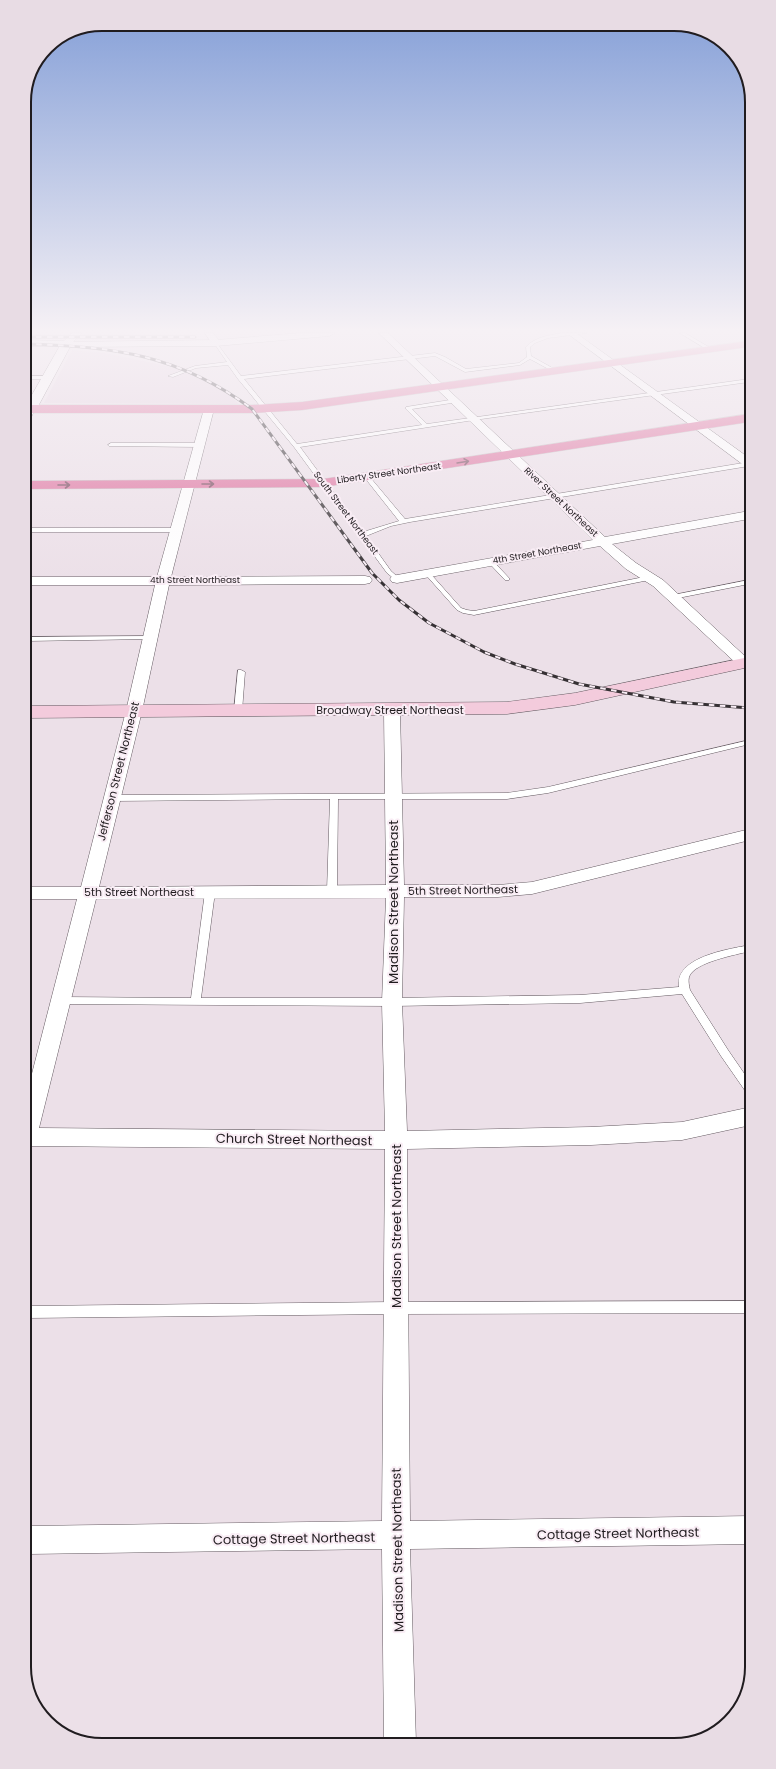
<svg xmlns="http://www.w3.org/2000/svg" width="776" height="1769" font-family="Poppins,sans-serif">
<style>
.built{fill:#e5d3e0}
.lines{fill:none;stroke-linecap:round;stroke-linejoin:round}
.service-casing{stroke:#655b62;stroke-width:1}
.minor-casing{stroke:#655b62;stroke-width:1}
.tertiary-casing{stroke:#655b62;stroke-width:1}
.secondary-casing{stroke:#655b62;stroke-width:1}
.trunk-casing{stroke:#c5c4c5;stroke-width:1}
.service{fill:#fff;fill-rule:evenodd}
.minor{fill:#fff;fill-rule:evenodd}
.tertiary{fill:#fff;fill-rule:evenodd}
.secondary{fill:#f3cbdc;fill-rule:evenodd}
.trunk{fill:#de74a0;fill-rule:evenodd}
.rail-casing{stroke:#363134;stroke-width:3}
.rail{stroke:#f9edf5;stroke-width:2;stroke-dasharray:5.5;stroke-linecap:butt}
.oneway{stroke:#754459}
.labels{text-anchor:middle;stroke-width:4;stroke-linejoin:round;paint-order:stroke}
.far-street-label{font-size:9px;fill:#201c1f;stroke:#f9edf5}
.street-label{font-size:11px;fill:#201c1f;stroke:#f9edf5}
.near-street-label{font-size:13px;fill:#201c1f;stroke:#f9edf5}
.rim{fill:none;stroke:#201c1f;stroke-width:2}
</style>
<rect width="100%" height="100%" fill="#ece0e8"/>
<path class="built" d="M 72,350 L 104,353 L 167,366 L 193,374 L 223,390 L 239,404 L 44,403 Z"/>
<g class="lines">
<g class="service-casing">
<path id="service" d="M 563,333 L 587,333 L 548,338 L 535,343 L 530,347 L 531,356 L 556,370 L 556,371 L 554,372 L 530,359 L 520,365 L 465,372 L 435,356 L 244,379 L 297,444 L 422,425 L 406,409 L 406,407 L 456,399 L 458,400 L 458,402 L 412,409 L 427,424 L 749,379 L 749,382 L 474,420 L 300,447 L 363,532 L 399,521 L 365,478 L 364,477 L 367,475 L 369,476 L 405,519 L 749,462 L 749,466 L 410,522 L 391,526 L 366,536 L 391,571 L 400,579 L 397,581 L 387,573 L 294,447 L 238,379 L 228,365 L 196,368 L 173,377 L 168,376 L 195,366 L 227,362 L 214,343 L 216,342 L 241,376 L 435,353 L 445,357 L 466,369 L 519,363 L 527,357 L 526,347 C 535,337 549,335 563,333 Z
M 680,333 L 685,333 L 712,349 L 708,350 Z
M 49,376 L 49,378 L 47,379 L 25,379 L 25,376 Z
M 111,443 L 200,443 L 203,445 L 200,447 L 109,446 L 108,445 Z
M 25,528 L 177,528 L 180,530 L 177,532 L 25,532 Z
M 491,560 L 493,561 L 509,578 L 509,580 L 505,580 L 489,563 L 489,561 Z
M 427,571 L 429,572 L 461,608 L 467,610 L 474,611 L 649,576 L 652,578 L 649,580 L 474,615 L 463,613 L 457,610 L 425,574 L 425,572 Z
M 749,580 L 749,584 L 673,599 L 670,597 L 673,595 Z
M 150,636 L 152,637 L 152,639 L 26,641 L 26,637 Z
M 238,670 L 241,670 L 245,672 L 242,711 L 238,713 L 234,711 Z
M 750,740 L 750,744 L 548,793 L 507,799 L 338,799 L 337,891 L 332,894 L 327,891 L 330,799 L 112,801 L 108,798 L 112,795 L 507,793 L 548,787 Z
M 210,889 L 215,892 L 201,998 L 392,998 L 580,995 L 679,987 C 674,957 729,949 750,945 L 750,951 C 736,955 694,962 689,977 C 688,981 689,986 690,990 L 728,1050 L 750,1082 L 750,1093 L 746,1092 L 721,1056 L 682,994 L 580,1003 L 392,1006 L 57,1004 L 56,1001 L 57,998 L 61,997 L 191,998 L 205,892 Z
M 751,1301 L 751,1313 L 395,1314 L 27,1318 L 27,1306 L 395,1302 Z"/>
</g>
<g class="minor-casing">
<path id="minor" d="M 72,333 L 82,333 L 69,346 L 25,346 L 25,340 L 64,341 Z
M 205,333 L 213,333 L 221,343 L 219,345 L 213,345 Z
M 379,333 L 388,333 L 605,537 L 749,511 L 749,519 L 612,544 L 636,563 L 663,580 L 749,660 L 749,666 L 739,666 L 653,586 L 626,569 L 600,546 L 397,583 L 392,582 L 390,579 L 392,576 L 397,575 L 593,540 Z
M 567,333 L 576,333 L 749,458 L 749,467 L 745,466 Z
M 30,406 L 35,409 L 29,422 L 25,423 L 25,409 Z
M 209,406 L 214,409 L 171,577 L 365,576 L 370,577 L 372,580 L 370,583 L 365,584 L 169,585 L 142,711 L 99,887 L 386,885 L 384,710 L 387,707 L 397,707 L 400,710 L 404,885 L 498,885 L 532,882 L 750,829 L 750,840 L 532,894 L 498,897 L 404,897 L 402,1002 L 407,1131 L 591,1127 L 682,1122 L 751,1107 L 751,1125 L 682,1140 L 591,1145 L 407,1149 L 410,1521 L 752,1516 L 752,1544 L 410,1549 L 416,1743 L 384,1743 L 382,1549 L 28,1554 L 28,1526 L 382,1521 L 385,1149 L 27,1146 L 27,1093 L 77,899 L 26,899 L 26,887 L 81,887 L 126,711 L 155,585 L 25,585 L 25,577 L 157,577 L 204,409 ZM 386,898 L 382,1002 L 385,1131 L 39,1128 L 96,899 Z"/>
</g>
<g class="tertiary-casing">
<path id="tertiary" d="M 301,333 L 335,333 L 329,336 L 216,346 L 70,347 L 35,412 L 30,413 L 25,411 L 25,407 L 62,342 L 216,340 Z"/>
</g>
<g class="secondary-casing">
<path id="secondary" d="M 749,657 L 749,667 L 575,705 L 507,714 L 26,718 L 26,706 L 507,702 L 575,693 Z"/>
</g>
<g class="trunk-casing">
<path id="trunk" d="M 748,341 L 748,347 L 302,410 L 252,413 L 25,413 L 25,405 L 252,405 L 302,402 Z
M 749,414 L 749,422 L 323,487 L 25,489 L 25,481 L 323,479 Z"/>
</g>
<use href="#service" class="service"/>
<use href="#minor" class="minor"/>
<use href="#tertiary" class="tertiary"/>
<use href="#secondary" class="secondary"/>
<use href="#trunk" class="trunk"/>
<g class="rail-casing">
<path id="rail" d="M 25,337 L 195,337
M 25,344 C 113,346 180,355 252,409 L 372,573 L 399,600 L 429,623 L 484,652 L 515,664 L 579,684 L 674,702 L 749,708"/>
</g>
<use href="#rail" class="rail"/>
</g>
<defs><path id="oneway-shaft" d="M-6 0H5M1.5-3L5.5 0L1.5 3" fill="none" stroke-width="1.6" stroke-linecap="round" stroke-linejoin="round"/></defs>
<g class="oneway">
<use href="#oneway-shaft" transform="translate(463 462) rotate(-9)"/>
<use href="#oneway-shaft" transform="translate(208 484)"/>
<use href="#oneway-shaft" transform="translate(64 485)"/>
</g>
<linearGradient id="sky" x2="0" y2="1"><stop stop-color="#839ed7"/><stop offset="0.57" stop-color="#f6f1f5"/><stop offset="1" stop-color="#f6f1f5" stop-opacity="0"/></linearGradient>
<rect width="776" height="580" fill="url(#sky)"/>
<g class="labels">
<g class="far-street-label">
<text transform="translate(389 473) rotate(-8)" y="3">Liberty Street Northeast</text>
<text transform="translate(561 502) rotate(43)" y="3">River Street Northeast</text>
<text transform="translate(346 513) rotate(53)" y="3">South Street Northeast</text>
<text transform="translate(537 553) rotate(-10)" y="3">4th Street Northeast</text>
<text x="195" y="583">4th Street Northeast</text>
</g>
<g class="street-label">
<text x="390" y="714">Broadway Street Northeast</text>
<text transform="translate(118 771) rotate(-76)" y="4">Jefferson Street Northeast</text>
<text transform="translate(463 890) rotate(-1)" y="4">5th Street Northeast</text>
<text x="139" y="896">5th Street Northeast</text>
</g>
<g class="near-street-label">
<text transform="translate(393 902) rotate(-90)" y="5">Madison Street Northeast</text>
<text transform="translate(294 1139) rotate(1)" y="5">Church Street Northeast</text>
<text transform="translate(396 1226) rotate(-90)" y="5">Madison Street Northeast</text>
<text transform="translate(618 1533) rotate(-1)" y="5">Cottage Street Northeast</text>
<text transform="translate(294 1538) rotate(-1)" y="5">Cottage Street Northeast</text>
<text transform="translate(397 1550) rotate(-91)" y="5">Madison Street Northeast</text>
</g>
</g>
<path d="M0 0H776V1769H0ZM102 31H674A71 71 0 0 1 745 102V1667A71 71 0 0 1 674 1738H102A71 71 0 0 1 31 1667V102A71 71 0 0 1 102 31Z" fill="#e8dce4" fill-rule="evenodd"/>
<path class="rim" d="M102 31H674A71 71 0 0 1 745 102V1667A71 71 0 0 1 674 1738H102A71 71 0 0 1 31 1667V102A71 71 0 0 1 102 31Z"/>
</svg>
